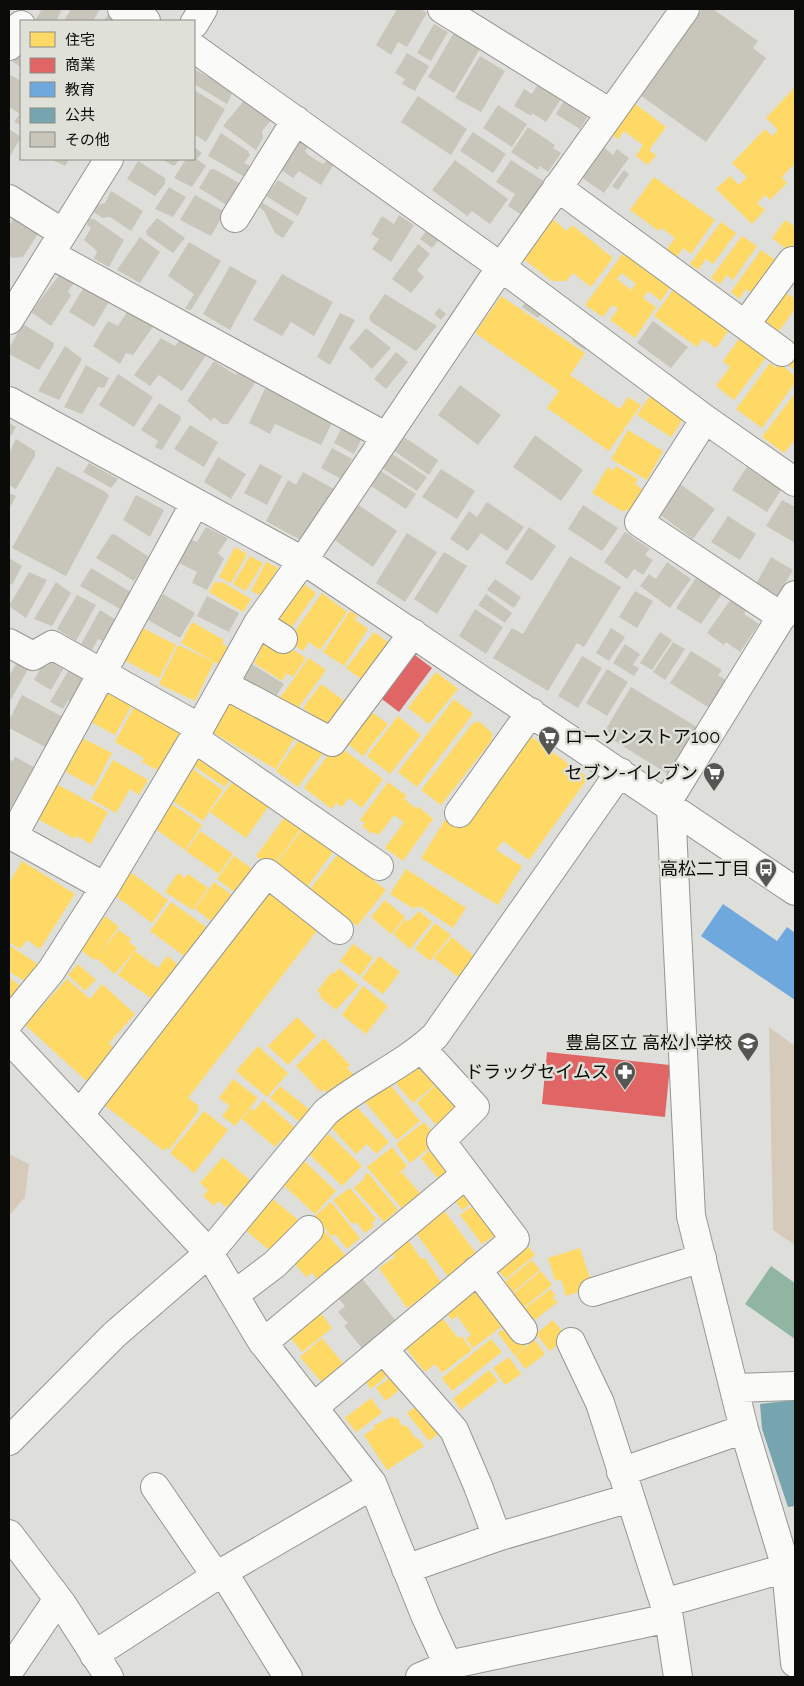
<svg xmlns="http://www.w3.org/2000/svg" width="804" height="1686" font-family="Raleway,'Noto Sans JP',sans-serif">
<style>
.green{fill:#d6cbba}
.water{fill:#90b6a3}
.homes{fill:#ffd966;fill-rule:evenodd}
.shops{fill:#e06666}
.schools{fill:#6fa8dc}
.public{fill:#76a5af}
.building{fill:#c8c6bb}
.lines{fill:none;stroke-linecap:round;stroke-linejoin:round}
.minor-casing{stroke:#959692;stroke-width:30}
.minor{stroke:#fafaf9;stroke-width:28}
.labels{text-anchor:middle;stroke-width:5;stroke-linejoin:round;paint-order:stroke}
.poi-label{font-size:18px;fill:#0b0c09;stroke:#dfe1d8;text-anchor:end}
</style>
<rect width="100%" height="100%" fill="#dedfda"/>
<path class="green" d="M 769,1027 L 795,1046 L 795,1245 L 773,1230 Z
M 9,1154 L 29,1164 L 25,1197 L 9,1216 Z"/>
<path class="water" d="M 771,1266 L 795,1283 L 795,1339 L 745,1304 Z"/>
<path class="homes" d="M 795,87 L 795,163 L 782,177 L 787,183 L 770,200 L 765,195 L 757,203 L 765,210 L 752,224 L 716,189 L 730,176 L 739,185 L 747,177 L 732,163 L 765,129 L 772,136 L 778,130 L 766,118 Z
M 630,100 L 666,127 L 649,150 L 656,155 L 648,165 L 636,156 L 643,145 L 624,131 L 618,139 L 607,132 Z
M 654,177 L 715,220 L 691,254 L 683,248 L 675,259 L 665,252 L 675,238 L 662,228 L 659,231 L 630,210 Z
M 551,218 L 567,231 L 572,225 L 613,258 L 591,287 L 573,273 L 566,281 L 552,281 L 521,257 Z
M 785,220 L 795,227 L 795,243 L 789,251 L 772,238 Z
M 721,222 L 736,233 L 713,264 L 706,259 L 698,270 L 690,264 Z
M 742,236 L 757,246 L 733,280 L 727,275 L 720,284 L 711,278 Z
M 761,250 L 777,261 L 753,294 L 746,289 L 739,299 L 731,292 Z
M 624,252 L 671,286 L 661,301 L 648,291 L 643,298 L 656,307 L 635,338 L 610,320 L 618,309 L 612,305 L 603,317 L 585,305 ZM 622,273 L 636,284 L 631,290 L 617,279 Z
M 681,289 L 690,295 L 687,300 L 729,330 L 716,348 L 703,339 L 697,347 L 654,316 L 673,290 L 678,293 Z
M 780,289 L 795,299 L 795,311 L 794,310 L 779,331 L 760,317 Z
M 501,296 L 585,353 L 570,375 L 620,409 L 628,397 L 641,405 L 609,451 L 547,408 L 559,391 L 475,333 Z
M 742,335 L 768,355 L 734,400 L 716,386 L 730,367 L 723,361 Z
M 795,339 L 795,370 L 780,359 Z
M 770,363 L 776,368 L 779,363 L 795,376 L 795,383 L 762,428 L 736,409 Z
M 795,393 L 795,442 L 794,441 L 784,453 L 762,437 Z
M 651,394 L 685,416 L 671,437 L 637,415 Z
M 628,430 L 663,451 L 647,480 L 611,459 Z
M 616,466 L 638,479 L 635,484 L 643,490 L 630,510 L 622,511 L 592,493 L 608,467 L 613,471 Z
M 235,547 L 247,554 L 231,583 L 219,577 Z
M 250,556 L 263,563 L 246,591 L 233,584 Z
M 266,562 L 278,568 L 262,596 L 251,591 Z
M 215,581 L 220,584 L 221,581 L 251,599 L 243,612 L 209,592 Z
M 301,582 L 316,593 L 287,634 L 272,623 Z
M 322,593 L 347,612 L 320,650 L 309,642 L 303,651 L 288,641 Z
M 350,611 L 358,616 L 354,619 L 368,629 L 344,666 L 323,652 Z
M 192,622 L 224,640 L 222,644 L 228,647 L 218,664 L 181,643 Z
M 139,626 L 176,645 L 159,678 L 122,659 Z
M 266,632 L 306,658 L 293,677 L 287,673 L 282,681 L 254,663 L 259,654 L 254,651 Z
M 374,632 L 393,646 L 365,682 L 346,668 Z
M 178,645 L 214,662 L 195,701 L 159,684 Z
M 309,658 L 326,670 L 296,711 L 279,699 Z
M 436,672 L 458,689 L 429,724 L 408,708 Z
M 321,684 L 353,707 L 335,732 L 303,708 Z
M 106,686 L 134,701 L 115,735 L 87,720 Z
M 234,694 L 298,732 L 276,769 L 212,732 Z
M 454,699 L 473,714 L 417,787 L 398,772 Z
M 135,705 L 182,729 L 159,771 L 142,762 L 144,758 L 115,742 Z
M 372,712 L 388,724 L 363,756 L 339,737 Z
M 398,716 L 421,735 L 390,774 L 367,756 Z
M 476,722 L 480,722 L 492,733 L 492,740 L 441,805 L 421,790 L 472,724 Z
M 307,729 L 329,745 L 298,787 L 276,771 Z
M 525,732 L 588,778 L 529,860 L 503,841 L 496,850 L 522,866 L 498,905 L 421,858 L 448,815 Z
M 78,736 L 112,753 L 94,787 L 61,769 Z
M 336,744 L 383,779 L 362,808 L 349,798 L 342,807 L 336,803 L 332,809 L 304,788 Z
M 200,748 L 235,771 L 225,787 L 189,763 Z
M 113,760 L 148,780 L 139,795 L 130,789 L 116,813 L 91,799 Z
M 191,768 L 223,790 L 203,821 L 170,799 Z
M 236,777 L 271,803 L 246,838 L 210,812 Z
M 51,781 L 108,812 L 91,844 L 75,835 L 75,839 L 32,816 Z
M 388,782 L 407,796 L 404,799 L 417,809 L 418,806 L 433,819 L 403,861 L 385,848 L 404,822 L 394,815 L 379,835 L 374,832 L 372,834 L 362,826 L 365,823 L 360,820 Z
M 169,802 L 202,825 L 185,850 L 157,830 L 155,823 Z
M 290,810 L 306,822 L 272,868 L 256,856 Z
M 306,825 L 336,848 L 307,887 L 276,864 Z
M 200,831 L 233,854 L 219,874 L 186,851 Z
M 339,853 L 386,890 L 357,926 L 310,889 Z
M 234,856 L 258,873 L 241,897 L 217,879 Z
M 22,861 L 75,894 L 40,949 L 27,940 L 20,949 L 9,942 L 9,883 Z
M 406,869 L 466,908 L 453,928 L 420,906 L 419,909 L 416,906 L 414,909 L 390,894 Z
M 129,871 L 168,900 L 152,923 L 113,894 Z
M 178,873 L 185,878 L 188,874 L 208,888 L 193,910 L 165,892 Z
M 214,882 L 239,900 L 219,927 L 195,909 Z
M 273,886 L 322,924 L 188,1098 L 199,1106 L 197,1109 L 199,1110 L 170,1149 L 167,1147 L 164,1151 L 95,1098 L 129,1053 L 140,1061 L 144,1057 L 136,1051 L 146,1039 L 153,1044 L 220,956 L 213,951 Z
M 385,900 L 405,917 L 391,934 L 371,917 Z
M 171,902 L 213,932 L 191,961 L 150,931 Z
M 419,911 L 432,922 L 410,949 L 393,934 L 405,919 L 408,922 Z
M 105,916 L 119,927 L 98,955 L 119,930 L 131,939 L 129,942 L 137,948 L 115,974 L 96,958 L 94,960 L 81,950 Z
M 435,923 L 451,935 L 430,961 L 415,949 Z
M 452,937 L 475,957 L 458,977 L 434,958 Z
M 353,944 L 373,958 L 360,976 L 340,961 Z
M 9,945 L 39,965 L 27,982 L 9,972 Z
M 135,951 L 158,968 L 167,956 L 186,971 L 161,1005 L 118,975 Z
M 379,956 L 400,972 L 383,994 L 362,978 Z
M 78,964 L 96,980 L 85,991 L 68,975 Z
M 339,968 L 359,985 L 336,1010 L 319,996 L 321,994 L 317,991 L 332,972 L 334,974 Z
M 9,977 L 21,987 L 12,999 L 9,996 Z
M 67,979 L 90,999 L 102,984 L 135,1014 L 109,1043 L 119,1053 L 90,1084 L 25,1025 Z
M 363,986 L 388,1006 L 366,1034 L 342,1015 Z
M 297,1017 L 316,1036 L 288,1065 L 268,1046 Z
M 324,1038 L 350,1065 L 347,1068 L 354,1075 L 331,1097 L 324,1089 L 321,1092 L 296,1066 Z
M 258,1046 L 288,1073 L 267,1097 L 236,1071 Z
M 424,1054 L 444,1077 L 413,1103 L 393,1080 Z
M 233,1079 L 258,1098 L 235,1126 L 222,1116 L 230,1106 L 219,1098 Z
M 440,1081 L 460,1108 L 438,1127 L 417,1103 Z
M 388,1082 L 420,1121 L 397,1140 L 365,1102 Z
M 280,1086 L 311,1111 L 301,1123 L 270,1098 Z
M 263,1100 L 296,1129 L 285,1142 L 282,1139 L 275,1147 L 242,1119 L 251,1108 L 254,1111 Z
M 356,1106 L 389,1142 L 376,1154 L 367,1144 L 356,1154 L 328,1124 L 344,1110 L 348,1113 Z
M 204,1111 L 228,1130 L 194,1173 L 170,1153 Z
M 424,1122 L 439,1140 L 410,1163 L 396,1144 Z
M 329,1134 L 362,1166 L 342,1186 L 307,1152 Z
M 436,1145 L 454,1167 L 439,1180 L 421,1158 Z
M 392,1147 L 407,1166 L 394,1178 L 402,1172 L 422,1196 L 404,1211 L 367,1167 Z
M 223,1157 L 252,1182 L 229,1209 L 218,1201 L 214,1206 L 203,1196 L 208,1190 L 200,1183 Z
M 302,1159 L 336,1191 L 315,1214 L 280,1182 Z
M 368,1173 L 398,1210 L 384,1222 L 354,1188 L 365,1178 L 364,1176 Z
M 468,1180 L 481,1197 L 462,1210 L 449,1193 Z
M 350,1188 L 376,1219 L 372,1223 L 374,1226 L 365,1233 L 356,1222 L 352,1224 L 333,1200 Z
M 269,1196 L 302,1223 L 275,1255 L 243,1228 Z
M 480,1200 L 503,1230 L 482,1244 L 460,1215 Z
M 331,1202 L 360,1238 L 347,1249 L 335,1234 L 332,1237 L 315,1216 Z
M 442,1208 L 479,1257 L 450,1279 L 413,1229 Z
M 321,1227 L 346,1256 L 318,1280 L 312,1273 L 306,1277 L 295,1264 L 299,1259 L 290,1249 Z
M 409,1241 L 421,1259 L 425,1258 L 445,1288 L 425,1302 L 422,1298 L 407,1308 L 379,1268 L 395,1257 L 392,1253 Z
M 524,1241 L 535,1255 L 506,1279 L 498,1270 Z
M 580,1248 L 593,1287 L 566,1296 L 561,1279 L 555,1281 L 548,1258 Z
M 532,1260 L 540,1270 L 513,1292 L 505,1282 Z
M 541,1271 L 552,1285 L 522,1309 L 514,1293 Z
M 478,1284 L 509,1321 L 473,1348 L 466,1339 L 471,1335 L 457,1316 L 452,1320 L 441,1306 Z
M 551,1289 L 555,1295 L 553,1298 L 558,1302 L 533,1321 L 524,1309 Z
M 315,1306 L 332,1328 L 302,1352 L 285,1331 Z
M 440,1315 L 458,1338 L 461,1336 L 472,1350 L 442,1373 L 435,1364 L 425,1372 L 401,1342 Z
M 553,1320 L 567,1337 L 550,1351 L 536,1334 Z
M 510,1325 L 526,1346 L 514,1355 L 498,1333 Z
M 322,1338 L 346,1367 L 324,1385 L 300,1357 Z
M 491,1339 L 502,1352 L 452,1391 L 442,1378 Z
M 535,1340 L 545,1354 L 525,1369 L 515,1355 Z
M 387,1357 L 396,1368 L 371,1389 L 364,1380 Z
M 509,1357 L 521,1374 L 505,1385 L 493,1368 Z
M 489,1370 L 498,1381 L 461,1410 L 453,1399 Z
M 398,1372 L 407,1383 L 386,1401 L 376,1388 Z
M 371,1398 L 382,1413 L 356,1432 L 345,1418 Z
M 425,1399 L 447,1427 L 429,1441 L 407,1413 Z
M 393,1416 L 394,1419 L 397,1417 L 403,1427 L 406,1425 L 416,1439 L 418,1438 L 424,1446 L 387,1470 L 364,1435 L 375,1428 L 373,1426 Z"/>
<path class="shops" d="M 411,652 L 432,668 L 399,712 L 378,696 Z
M 547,1052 L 670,1065 L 665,1117 L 542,1104 Z"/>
<path class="schools" d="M 723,904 L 777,941 L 787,927 L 795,933 L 795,1000 L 701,936 Z"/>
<path class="public" d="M 795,1400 L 795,1506 L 788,1507 L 762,1429 L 760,1404 Z"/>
<path class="building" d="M 42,9 L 62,9 L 56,21 L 35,21 Z
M 71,9 L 100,9 L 93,21 L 64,21 Z
M 397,9 L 420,9 L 427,13 L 407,47 L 398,42 L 391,55 L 376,45 Z
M 702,9 L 713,9 L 758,41 L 753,48 L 766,58 L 706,142 L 640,95 Z
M 108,14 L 119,21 L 104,21 Z
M 434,24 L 448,32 L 431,61 L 417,53 Z
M 455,31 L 481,47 L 454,93 L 428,77 Z
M 21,46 L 21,67 L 13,62 Z
M 407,53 L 429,66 L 415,91 L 402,84 L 405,79 L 395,73 Z
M 480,56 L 505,71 L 481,112 L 455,98 Z
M 194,69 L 233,91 L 227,104 L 194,84 Z
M 9,74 L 21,81 L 21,125 L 14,122 L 20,114 L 9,107 Z
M 540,81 L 563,96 L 546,122 L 532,113 L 531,116 L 514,106 L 524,89 L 532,94 Z
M 194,90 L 225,109 L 206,142 L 194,134 Z
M 418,96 L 467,129 L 451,155 L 401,122 Z
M 566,97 L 591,112 L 580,129 L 556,114 Z
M 246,98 L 272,119 L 262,131 L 263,138 L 256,150 L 223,126 Z
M 498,105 L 527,124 L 512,147 L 483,128 Z
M 528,127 L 555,145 L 553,148 L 561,153 L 548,172 L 540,166 L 538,170 L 511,152 Z
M 9,129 L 21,137 L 9,158 Z
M 473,132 L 506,154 L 493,173 L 460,151 Z
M 221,133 L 248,151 L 250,155 L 244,163 L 250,166 L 245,177 L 208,156 Z
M 296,139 L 309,146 L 305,151 L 308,155 L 323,164 L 327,160 L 334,164 L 321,185 L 299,171 L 293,178 L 277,167 Z
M 600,144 L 613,155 L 617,149 L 629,158 L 604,193 L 578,175 Z
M 194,147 L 202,153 L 197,159 L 206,166 L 192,187 L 174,178 L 186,159 L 194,159 Z
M 50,159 L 69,159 L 65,166 Z
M 161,159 L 180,159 L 174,166 Z
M 455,160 L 508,199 L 490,224 L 472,211 L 467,216 L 432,190 Z
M 511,160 L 545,182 L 523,216 L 508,206 L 515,194 L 496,182 Z
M 138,161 L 165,178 L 165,184 L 155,196 L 127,179 Z
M 214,169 L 241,184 L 228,206 L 199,188 L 210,170 Z
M 624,170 L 629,174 L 618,190 L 612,186 Z
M 278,180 L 307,198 L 298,216 L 266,196 Z
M 169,187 L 186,197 L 173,217 L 155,209 Z
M 111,191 L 143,211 L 131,231 L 110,217 L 102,218 L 94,212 L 97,205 L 105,203 Z
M 195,195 L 225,212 L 211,236 L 180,220 Z
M 258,200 L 294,222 L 283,238 L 275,233 L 264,211 L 255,204 Z
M 17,212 L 41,229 L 23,257 L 12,258 L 9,255 L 9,226 Z
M 399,215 L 414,225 L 391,262 L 372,249 L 379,239 L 371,234 L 382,216 L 394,224 Z
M 157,218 L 185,238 L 173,253 L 147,235 L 146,231 Z
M 89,219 L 94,219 L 124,240 L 109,267 L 94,259 L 97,251 L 84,240 L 91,228 L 87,225 Z
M 428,229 L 440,238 L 432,248 L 420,239 Z
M 140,237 L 160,252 L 140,283 L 117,270 Z
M 189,242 L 221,261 L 191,310 L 185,309 L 194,294 L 168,276 Z
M 418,244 L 430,254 L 417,270 L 424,277 L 411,293 L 392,279 Z
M 230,266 L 257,281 L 230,330 L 203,314 Z
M 63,270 L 76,280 L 68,291 L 71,296 L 51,326 L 31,312 Z
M 282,274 L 333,302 L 314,336 L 291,322 L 282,336 L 253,320 Z
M 87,282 L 110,300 L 94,327 L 69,312 Z
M 385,294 L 437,326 L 416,351 L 371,322 L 369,317 Z
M 527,301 L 543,312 L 538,318 L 522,307 Z
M 131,306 L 155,324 L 133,355 L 126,353 L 120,364 L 93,346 L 108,321 L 118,326 Z
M 439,308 L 446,314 L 441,320 L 434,314 Z
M 340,313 L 355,320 L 330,365 L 317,357 Z
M 653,321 L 688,347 L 671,368 L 637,343 Z
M 23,324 L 54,343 L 53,348 L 39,370 L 9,354 L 9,348 Z
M 366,328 L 391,348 L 372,369 L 349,348 Z
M 576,335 L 589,344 L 585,350 L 572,341 Z
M 182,337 L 207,354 L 182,391 L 159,375 L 150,386 L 134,375 L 161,338 L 175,346 Z
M 65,346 L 82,359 L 59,400 L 38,391 Z
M 396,352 L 408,362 L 386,389 L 374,379 Z
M 214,361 L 236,375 L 241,368 L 257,380 L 228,424 L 222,424 L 214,417 L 211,421 L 187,401 Z
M 86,365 L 109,378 L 104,388 L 98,387 L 82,414 L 64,407 Z
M 118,374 L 153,397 L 134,427 L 99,405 Z
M 267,384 L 286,394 L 288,401 L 332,423 L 321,445 L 275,424 L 270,434 L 249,423 Z
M 460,385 L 501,415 L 478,445 L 438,415 Z
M 159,403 L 180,416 L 181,419 L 162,450 L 155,447 L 158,441 L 141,430 Z
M 9,423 L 16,427 L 9,439 Z
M 344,423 L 364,434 L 354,454 L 334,443 Z
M 190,425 L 218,442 L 204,467 L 174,449 Z
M 535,435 L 583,470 L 561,501 L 513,467 Z
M 404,437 L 438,460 L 429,475 L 394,451 Z
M 16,439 L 35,451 L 35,456 L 16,489 L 9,485 L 9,453 Z
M 332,448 L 352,459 L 341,479 L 321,468 Z
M 392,454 L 427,477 L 417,491 L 382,468 Z
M 218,457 L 246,474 L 231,499 L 204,482 Z
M 89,463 L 118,479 L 111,488 L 83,472 Z
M 260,464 L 282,476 L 267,505 L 244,493 Z
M 748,465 L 783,487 L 767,512 L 732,490 Z
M 57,466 L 106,492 L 109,496 L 66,576 L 12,548 Z
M 441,469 L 475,491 L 457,519 L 422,497 Z
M 381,471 L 416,494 L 406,509 L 371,486 Z
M 303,472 L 334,489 L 304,542 L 266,521 L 288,480 L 296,485 Z
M 680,484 L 715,509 L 693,539 L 659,514 Z
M 9,493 L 16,496 L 9,509 Z
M 136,495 L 164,510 L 150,537 L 123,520 Z
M 782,500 L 795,507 L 795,543 L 766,526 Z
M 487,502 L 524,527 L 507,551 L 481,533 L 468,551 L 450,539 L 469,511 L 477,517 Z
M 357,504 L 397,531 L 373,567 L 333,539 Z
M 583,505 L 618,528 L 602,551 L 568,529 Z
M 728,516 L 756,534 L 740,560 L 711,542 Z
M 206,527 L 228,538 L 218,553 L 224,559 L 207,590 L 192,583 L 197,572 L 175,561 L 184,543 L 189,543 L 190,539 L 197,542 Z
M 529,527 L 556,546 L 532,581 L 505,563 Z
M 625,532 L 650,549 L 645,555 L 653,560 L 643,575 L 634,569 L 627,579 L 604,562 Z
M 407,533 L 437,552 L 405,602 L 376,583 Z
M 114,534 L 149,557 L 134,581 L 96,558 L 111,535 Z
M 444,552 L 467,566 L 437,614 L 414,599 Z
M 570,556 L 621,587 L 584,647 L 577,643 L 548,691 L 493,658 L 512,628 L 523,634 Z
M 771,557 L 793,570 L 778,596 L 756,584 Z
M 9,558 L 22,566 L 12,585 L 9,583 Z
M 667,562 L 691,579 L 670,608 L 640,586 L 649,574 L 656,579 Z
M 91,568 L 131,592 L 120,609 L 80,586 Z
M 29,572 L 47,580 L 26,618 L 9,606 Z
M 698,575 L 723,592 L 701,624 L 676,608 Z
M 495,579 L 521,597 L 514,608 L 487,590 Z
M 56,582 L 71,593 L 52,626 L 34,619 Z
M 635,591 L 653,601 L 637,628 L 619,617 Z
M 163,594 L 195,613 L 180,638 L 148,620 Z
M 486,594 L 512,613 L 505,623 L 478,605 Z
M 77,595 L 96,605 L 76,641 L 57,629 Z
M 207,596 L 239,613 L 229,632 L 197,616 Z
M 731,599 L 746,610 L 744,614 L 759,624 L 740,652 L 726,642 L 724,645 L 707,633 Z
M 475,609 L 503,627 L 486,654 L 459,636 Z
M 100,610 L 118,621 L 106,642 L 98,639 L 92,650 L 81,644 Z
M 611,628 L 625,637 L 609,661 L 596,653 Z
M 660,632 L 672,640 L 652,670 L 640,663 Z
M 673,642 L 685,649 L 665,680 L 653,672 Z
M 625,644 L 640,654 L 633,665 L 639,668 L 634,676 L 613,663 Z
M 691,651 L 722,670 L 718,675 L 726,680 L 708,707 L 670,683 Z
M 582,656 L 602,668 L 578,708 L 558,696 Z
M 20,657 L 31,664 L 9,703 L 9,676 Z
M 52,659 L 65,666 L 51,690 L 34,680 L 43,664 L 48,666 Z
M 250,663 L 284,684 L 271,704 L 237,683 Z
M 71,666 L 89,676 L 73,703 L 68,700 L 63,709 L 50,702 Z
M 607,669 L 628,682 L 607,716 L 586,703 Z
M 631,687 L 697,727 L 668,774 L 603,734 Z
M 22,695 L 65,718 L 49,749 L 9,728 L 9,720 Z
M 15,757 L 34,767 L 11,808 L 9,807 L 9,759 L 13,761 Z
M 360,1276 L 399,1325 L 365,1352 L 344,1326 L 348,1323 L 338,1312 L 345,1306 L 333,1292 Z"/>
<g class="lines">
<g class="minor-casing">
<path id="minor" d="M 122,9 L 146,21
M 442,9 L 610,113
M 194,24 L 203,9
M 9,46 L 21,25
M 194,48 L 501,267 L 705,419 L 795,482
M 557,187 L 782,352
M 9,199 L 63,233
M 235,218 L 296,120
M 50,254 L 385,436
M 9,320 L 109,159
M 745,325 L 792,261
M 9,401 L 312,566 L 795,891
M 705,419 L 639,522 L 782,617
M 258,623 L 283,639
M 9,643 L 33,656 L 52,645 L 200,728
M 225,685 L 332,742 L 413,633
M 194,738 L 379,866
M 666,804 L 795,595
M 671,807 L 691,1216 L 744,1429 L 786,1568 L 795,1663
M 459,813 L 531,712
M 9,834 L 105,887
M 13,836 L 195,503
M 9,1022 L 51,971 L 105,887 L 194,738 L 258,623 L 302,562 L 501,267 L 685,9
M 9,1039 L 209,1253 L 261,1340 L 372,1483 L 425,1615 L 448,1665 L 449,1677
M 80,1114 L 267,873 L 339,930
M 477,1270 L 523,1330
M 593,1292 L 702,1258
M 234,1295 L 275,1264 L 309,1230
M 263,1343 L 466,1174
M 383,1349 L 454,1430 L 478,1486 L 497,1537
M 735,1388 L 795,1386
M 314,1407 L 515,1239 L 441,1141 L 475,1107 L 421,1048
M 9,1441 L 114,1335 L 209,1253 L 326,1112 C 360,1083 402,1067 435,1036 L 620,772
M 621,1472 L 744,1429
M 155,1487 L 216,1576
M 9,1534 L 62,1604 L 109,1677
M 406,1569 L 497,1537 L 630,1498
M 223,1572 L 288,1677
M 664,1603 L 786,1568
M 669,1618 L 678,1677
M 94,1655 L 216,1576 L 373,1485
M 9,1671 L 58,1599
M 420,1677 L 448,1665 L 669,1618 L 600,1403 L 571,1342"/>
</g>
<use href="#minor" class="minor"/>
</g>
<defs>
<g id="supermarket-pin" transform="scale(1.125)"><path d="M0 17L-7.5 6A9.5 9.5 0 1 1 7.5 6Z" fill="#555652" stroke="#dfe1d8"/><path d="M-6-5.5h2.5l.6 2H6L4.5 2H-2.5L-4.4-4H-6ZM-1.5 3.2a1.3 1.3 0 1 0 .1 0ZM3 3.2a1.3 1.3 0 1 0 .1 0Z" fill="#fff"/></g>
<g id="bus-pin" transform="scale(1.125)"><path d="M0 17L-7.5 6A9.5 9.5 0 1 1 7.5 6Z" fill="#555652" stroke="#dfe1d8"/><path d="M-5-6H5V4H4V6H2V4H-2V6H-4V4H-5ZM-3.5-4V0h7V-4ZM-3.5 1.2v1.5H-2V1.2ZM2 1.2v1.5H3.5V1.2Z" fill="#fff"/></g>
<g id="school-pin" transform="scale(1.125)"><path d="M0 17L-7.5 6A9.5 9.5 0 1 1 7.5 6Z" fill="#555652" stroke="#dfe1d8"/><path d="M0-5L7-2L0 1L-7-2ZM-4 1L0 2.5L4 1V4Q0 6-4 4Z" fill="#fff"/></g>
<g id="pharmacy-pin" transform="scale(1.125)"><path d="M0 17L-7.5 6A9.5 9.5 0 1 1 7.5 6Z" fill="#555652" stroke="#dfe1d8"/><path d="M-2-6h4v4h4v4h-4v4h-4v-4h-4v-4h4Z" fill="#fff"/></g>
</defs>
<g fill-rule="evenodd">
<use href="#supermarket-pin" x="549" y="737"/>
<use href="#supermarket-pin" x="714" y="773"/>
<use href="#bus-pin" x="766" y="869"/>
<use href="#school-pin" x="748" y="1043"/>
<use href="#pharmacy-pin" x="625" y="1072"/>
</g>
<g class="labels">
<g class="poi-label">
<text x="565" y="743" text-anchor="start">ローソンストア100</text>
<text x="698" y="779">セブン-イレブン</text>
<text x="750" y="875">高松二丁目</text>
<text x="732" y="1049">豊島区立 高松小学校</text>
<text x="609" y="1078">ドラッグセイムス</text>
</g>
</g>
<rect width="804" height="1686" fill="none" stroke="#0b0c09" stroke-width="20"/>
<rect x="20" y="20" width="175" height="140" fill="#dfe1d8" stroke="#8a8c85"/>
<rect x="30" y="32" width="25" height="15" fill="#ffd966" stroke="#8a8c85"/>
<text x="65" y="45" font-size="15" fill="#0b0c09">住宅</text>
<rect x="30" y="58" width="25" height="15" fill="#e06666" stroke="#8a8c85"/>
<text x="65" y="70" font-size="15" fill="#0b0c09">商業</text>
<rect x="30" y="82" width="25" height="15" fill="#6fa8dc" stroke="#8a8c85"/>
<text x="65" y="95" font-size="15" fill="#0b0c09">教育</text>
<rect x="30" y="108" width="25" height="15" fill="#76a5af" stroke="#8a8c85"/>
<text x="65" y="120" font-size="15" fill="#0b0c09">公共</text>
<rect x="30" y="132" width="25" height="15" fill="#c8c6bb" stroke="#8a8c85"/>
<text x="65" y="145" font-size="15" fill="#0b0c09">その他</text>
</svg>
